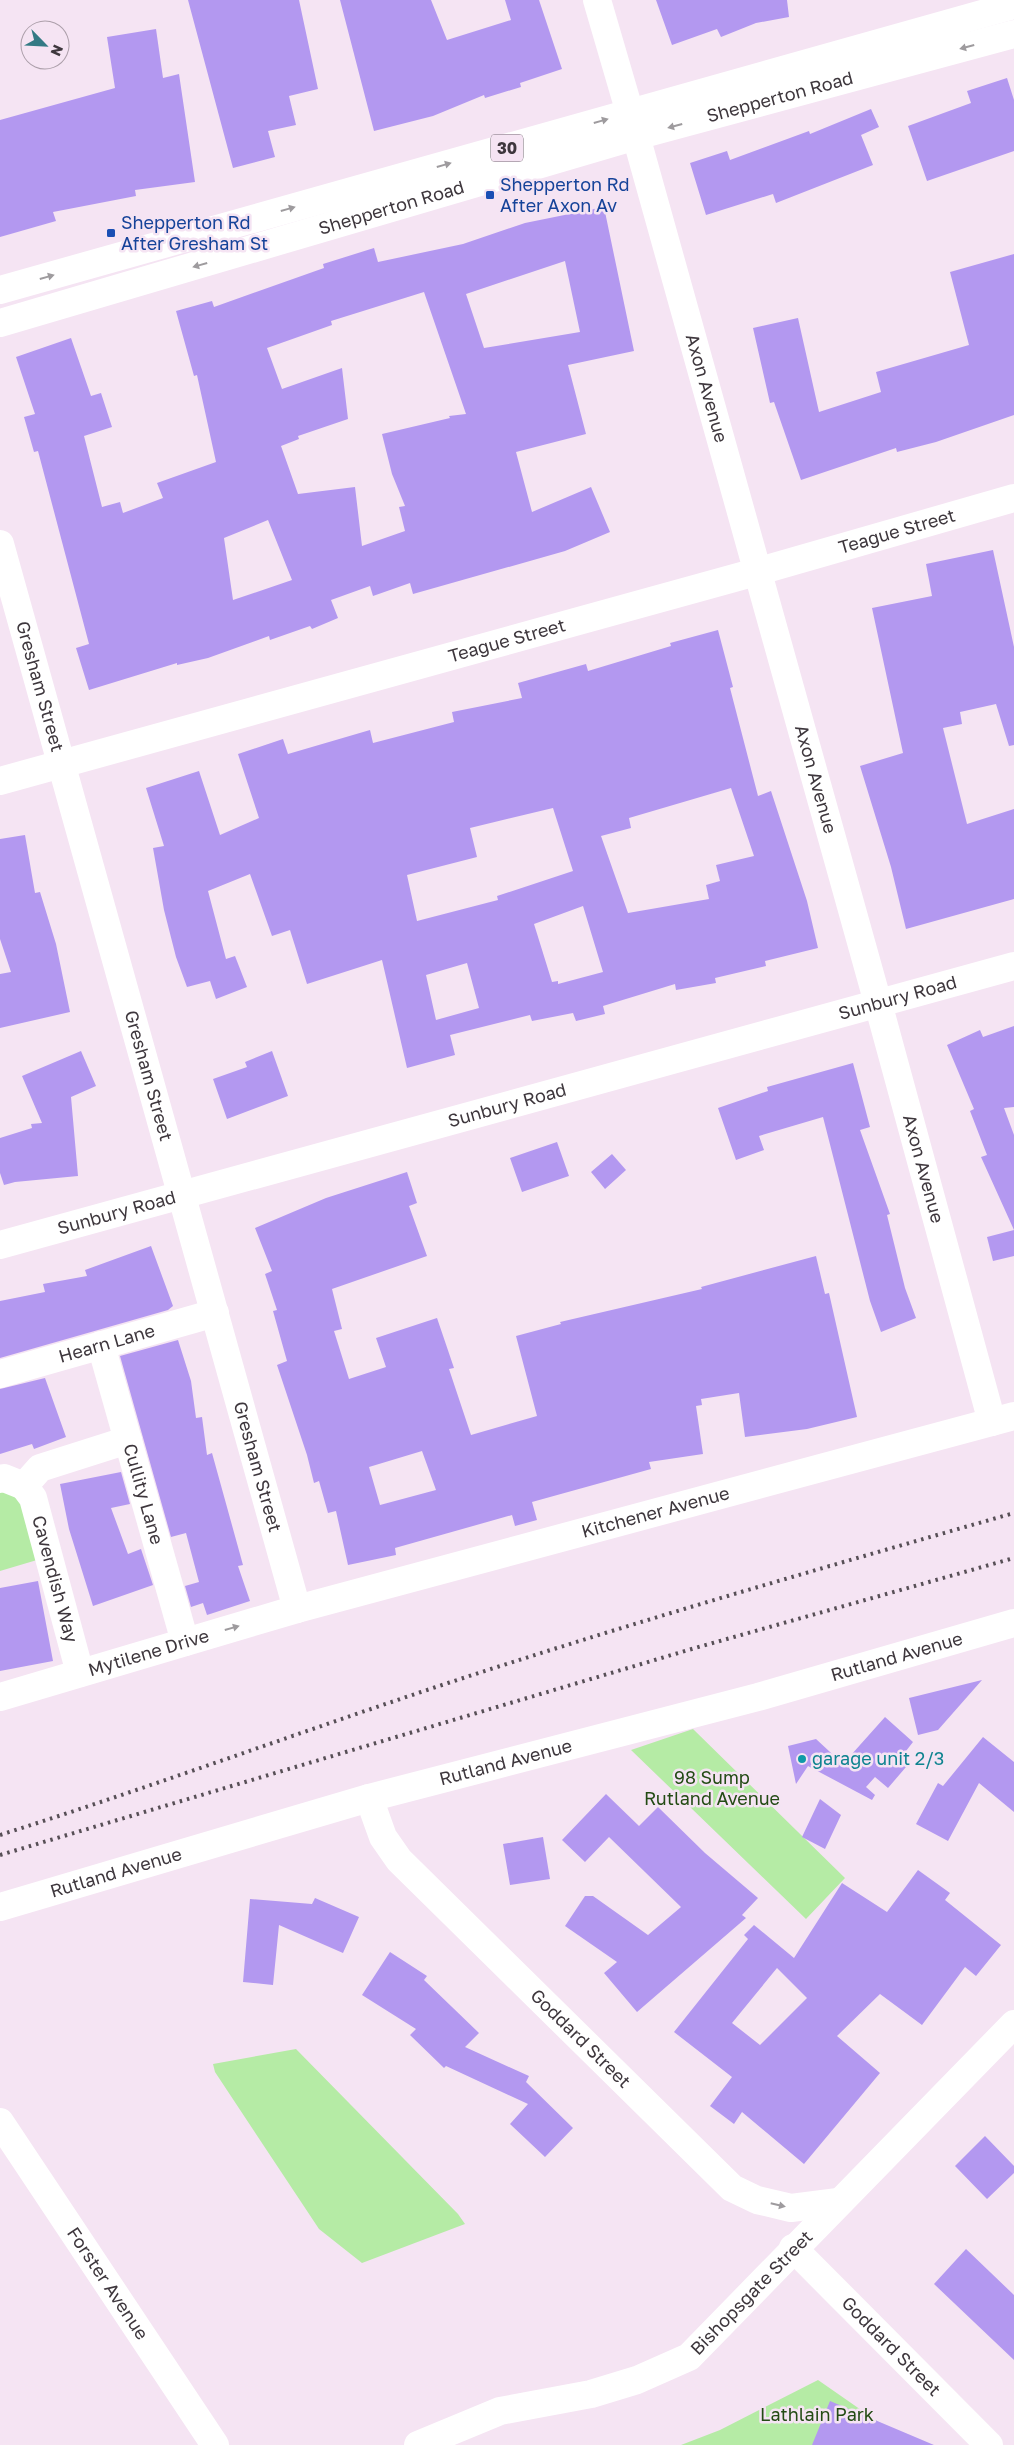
<svg xmlns="http://www.w3.org/2000/svg" width="1014" height="2445" font-family="'Golos Text',sans-serif">
<style>
.green{fill:#b5eba5}
.building{fill:#b398f0;fill-rule:evenodd}
.lines{fill:none;stroke-linecap:round;stroke-linejoin:round}
.street{stroke:#fff;stroke-width:28}
.highway{stroke:#fff;stroke-width:28}
.rail{stroke:#574f56;stroke-width:4;stroke-dasharray:2.5 5;stroke-linecap:butt}
.oneway{fill:#9e9b9e}
.transit-dot{fill:#1a4fb4;stroke:#f5e4f3;stroke-width:2}
.culture-dot{fill:#0f9aa8;stroke:#f5e4f3;stroke-width:2}
.labels{text-anchor:middle;stroke-width:5;stroke-linejoin:round;paint-order:stroke}
.shield{fill:#f5e4f3;stroke:#756b74;stroke-width:1}
.shield-label{font-size:16px;font-weight:bold;fill:#3e373d}
.street-label{font-size:18px;fill:#3e373d;stroke:#f5e4f3}
.transit-label{font-size:18px;fill:#164399;stroke:#f5e4f3;text-anchor:start}
.culture-label{font-size:18px;fill:#0d838f;stroke:#f5e4f3;text-anchor:start}
.park-label{font-size:18px;fill:#234b14;stroke:#f5e4f3}
</style>
<rect width="100%" height="100%" fill="#f5e4f3"/>
<path class="green" d="M 0,1491 L 13,1495 L 21,1503 L 37,1560 L 0,1571 Z
M 693,1729 L 845,1878 L 806,1919 L 631,1750 Z
M 296,2049 L 458,2214 L 465,2224 L 362,2263 L 319,2229 L 215,2072 L 213,2064 Z
M 818,2380 L 900,2437 L 905,2445 L 681,2445 L 720,2430 Z"/>
<path class="building" d="M 188,0 L 299,0 L 318,89 L 289,96 L 296,125 L 268,131 L 275,157 L 233,168 Z
M 340,0 L 431,0 L 447,40 L 511,20 L 505,0 L 539,0 L 562,69 L 520,83 L 521,87 L 485,98 L 484,95 L 433,116 L 374,131 Z
M 656,0 L 787,0 L 789,17 L 756,23 L 721,37 L 717,29 L 672,45 Z
M 156,29 L 163,78 L 179,74 L 195,182 L 135,190 L 136,196 L 53,212 L 56,221 L 0,237 L 0,120 L 115,88 L 107,37 Z
M 1007,78 L 1014,100 L 1014,151 L 927,181 L 908,126 L 971,103 L 967,91 Z
M 871,109 L 879,127 L 861,135 L 873,165 L 776,203 L 773,194 L 706,215 L 690,163 L 727,151 L 730,160 L 809,131 L 810,134 Z
M 604,207 L 634,351 L 568,365 L 586,434 L 516,452 L 532,512 L 591,487 L 610,532 L 565,551 L 413,594 L 410,583 L 373,596 L 370,586 L 331,600 L 338,618 L 312,629 L 310,626 L 270,640 L 269,636 L 208,658 L 177,665 L 177,663 L 89,690 L 76,648 L 89,644 L 38,451 L 34,452 L 24,417 L 35,414 L 16,357 L 71,338 L 91,396 L 101,393 L 112,427 L 84,436 L 102,507 L 120,502 L 123,513 L 163,498 L 157,483 L 216,462 L 197,375 L 194,376 L 176,311 L 212,301 L 214,307 L 324,268 L 323,264 L 374,248 L 378,262 L 463,244 L 525,223 ZM 565,261 L 580,332 L 484,348 L 466,294 ZM 424,292 L 466,414 L 449,416 L 450,418 L 382,434 L 392,474 L 405,506 L 399,507 L 405,531 L 362,546 L 355,487 L 298,494 L 281,446 L 299,439 L 298,436 L 348,419 L 342,368 L 282,389 L 267,348 L 332,325 L 331,321 ZM 268,520 L 292,580 L 233,600 L 224,538 Z
M 1014,254 L 1014,415 L 936,442 L 897,452 L 896,448 L 801,480 L 774,402 L 770,403 L 753,328 L 798,318 L 819,412 L 881,392 L 876,372 L 969,345 L 950,272 Z
M 993,550 L 1014,647 L 1014,745 L 1009,746 L 996,704 L 960,712 L 962,724 L 943,728 L 967,824 L 1014,809 L 1014,899 L 906,929 L 891,867 L 860,766 L 903,753 L 872,608 L 932,596 L 926,564 Z
M 718,630 L 733,687 L 730,688 L 758,796 L 771,791 L 807,901 L 818,948 L 765,961 L 766,966 L 715,978 L 716,983 L 676,990 L 675,984 L 603,1006 L 605,1014 L 576,1021 L 573,1013 L 532,1021 L 530,1015 L 450,1035 L 455,1055 L 407,1068 L 382,960 L 307,984 L 290,930 L 272,936 L 250,874 L 208,891 L 226,959 L 235,956 L 247,987 L 216,999 L 210,981 L 187,987 L 176,957 L 164,910 L 153,848 L 164,846 L 146,788 L 199,771 L 220,835 L 259,818 L 238,754 L 283,739 L 288,754 L 370,730 L 373,743 L 454,722 L 452,712 L 522,698 L 518,683 L 586,664 L 588,671 L 671,646 L 670,643 ZM 731,788 L 754,856 L 716,865 L 720,881 L 706,885 L 709,899 L 628,913 L 601,836 L 631,828 L 629,818 ZM 553,808 L 573,871 L 497,896 L 498,900 L 417,921 L 407,875 L 477,857 L 470,828 ZM 583,906 L 603,972 L 558,984 L 558,981 L 552,982 L 534,924 ZM 467,963 L 479,1008 L 436,1020 L 426,975 Z
M 25,835 L 35,893 L 40,892 L 56,944 L 70,1012 L 0,1028 L 0,974 L 11,972 L 0,939 L 0,839 Z
M 1014,1026 L 1014,1107 L 1004,1108 L 1014,1135 L 1014,1256 L 993,1261 L 987,1237 L 1014,1230 L 981,1157 L 987,1155 L 970,1111 L 974,1109 L 947,1045 L 980,1030 L 983,1037 Z
M 81,1051 L 96,1086 L 71,1097 L 78,1176 L 15,1182 L 4,1185 L 0,1173 L 0,1138 L 32,1128 L 31,1124 L 42,1123 L 22,1076 Z
M 272,1051 L 288,1096 L 227,1119 L 213,1079 L 247,1067 L 245,1062 Z
M 853,1063 L 870,1127 L 860,1130 L 890,1214 L 887,1215 L 905,1288 L 916,1318 L 881,1332 L 870,1301 L 823,1117 L 759,1136 L 764,1150 L 736,1160 L 718,1108 L 768,1091 L 767,1087 Z
M 557,1142 L 569,1176 L 522,1192 L 510,1158 Z
M 612,1154 L 626,1170 L 605,1189 L 591,1172 Z
M 407,1172 L 417,1203 L 409,1206 L 427,1256 L 332,1289 L 342,1329 L 334,1331 L 349,1379 L 386,1367 L 376,1338 L 437,1318 L 454,1368 L 449,1369 L 471,1435 L 537,1416 L 516,1336 L 561,1324 L 560,1322 L 702,1289 L 701,1287 L 816,1256 L 825,1294 L 829,1293 L 857,1417 L 807,1429 L 745,1437 L 739,1393 L 701,1399 L 702,1405 L 696,1406 L 703,1454 L 649,1462 L 651,1469 L 532,1502 L 537,1520 L 515,1526 L 512,1515 L 395,1548 L 396,1555 L 348,1565 L 336,1511 L 328,1513 L 319,1481 L 314,1483 L 307,1455 L 277,1365 L 287,1361 L 273,1311 L 277,1310 L 265,1274 L 272,1271 L 255,1228 L 326,1198 ZM 422,1451 L 436,1490 L 380,1505 L 369,1467 Z
M 151,1246 L 173,1306 L 168,1310 L 0,1358 L 0,1301 L 45,1292 L 43,1284 L 87,1276 L 85,1270 Z
M 178,1340 L 191,1381 L 196,1418 L 202,1417 L 207,1455 L 212,1453 L 243,1565 L 238,1566 L 250,1601 L 207,1615 L 203,1603 L 191,1607 L 185,1586 L 199,1582 L 186,1533 L 171,1537 L 120,1356 Z
M 45,1378 L 66,1437 L 34,1449 L 32,1444 L 0,1454 L 0,1389 Z
M 121,1472 L 130,1504 L 111,1508 L 128,1554 L 141,1549 L 153,1585 L 93,1606 L 69,1529 L 60,1484 Z
M 38,1581 L 53,1661 L 0,1671 L 0,1588 Z
M 982,1680 L 938,1730 L 918,1735 L 909,1698 Z
M 885,1717 L 913,1742 L 899,1760 L 906,1767 L 888,1788 L 875,1777 L 866,1787 L 875,1795 L 872,1800 L 808,1766 L 796,1784 L 788,1746 L 816,1739 L 843,1764 Z
M 983,1737 L 1014,1762 L 1014,1812 L 979,1783 L 948,1841 L 916,1824 L 938,1783 L 943,1786 Z
M 606,1794 L 639,1826 L 658,1807 L 705,1853 L 758,1898 L 742,1915 L 746,1918 L 637,2012 L 604,1973 L 617,1962 L 565,1926 L 585,1896 L 593,1896 L 648,1935 L 681,1907 L 609,1837 L 585,1862 L 562,1840 Z
M 820,1799 L 841,1815 L 825,1849 L 802,1837 Z
M 543,1837 L 550,1879 L 510,1885 L 503,1844 Z
M 918,1870 L 950,1893 L 945,1900 L 1001,1945 L 976,1976 L 965,1967 L 922,2025 L 880,1994 L 837,2036 L 880,2073 L 804,2164 L 742,2112 L 734,2124 L 710,2106 L 732,2077 L 674,2032 L 748,1939 L 744,1935 L 754,1925 L 794,1958 L 842,1883 L 887,1912 ZM 777,1968 L 807,1998 L 760,2045 L 732,2023 Z
M 315,1898 L 359,1917 L 343,1953 L 279,1925 L 273,1985 L 243,1982 L 250,1899 L 312,1904 Z
M 390,1952 L 427,1976 L 424,1980 L 479,2033 L 465,2047 L 529,2076 L 526,2082 L 573,2128 L 545,2157 L 510,2124 L 528,2104 L 446,2066 L 444,2068 L 410,2035 L 416,2029 L 362,1995 Z
M 985,2136 L 1014,2166 L 1014,2173 L 987,2199 L 955,2166 Z
M 966,2249 L 1014,2295 L 1014,2360 L 934,2284 Z
M 830,2401 L 934,2445 L 812,2445 Z"/>
<g class="lines">
<g class="street">
<path d="M 597,0 L 630,113"/>
<path id="s1" d="M 636,136 L 878,1003 L 992,1422"/>
<path id="s2" d="M 0,544 L 297,1609"/>
<path id="s3" d="M 0,781 L 756,572 L 1014,498"/>
<path id="s4" d="M 0,1245 L 1014,966"/>
<path id="s5" d="M 101,1345 L 185,1642"/>
<path id="s6" d="M 0,1374 L 215,1313"/>
<path d="M 0,1479 L 4,1478 L 24,1486 L 40,1468 L 128,1440"/>
<path id="s7" d="M 24,1486 L 33,1498 L 80,1673"/>
<path id="s8" d="M 0,1697 L 297,1609 L 1014,1416"/>
<path id="s9" d="M 369,1798 L 383,1837 L 399,1860 L 732,2188 L 757,2200 L 791,2208 L 838,2202"/>
<path id="s10" d="M 0,1907 L 369,1798 L 758,1697 L 1014,1623"/>
<path id="s11" d="M 0,2122 L 215,2445"/>
<path id="s12" d="M 793,2248 L 989,2445"/>
<path id="s13" d="M 418,2445 L 500,2411 L 591,2394 L 637,2380 L 689,2357 L 1014,2024"/>
</g>
<g class="highway">
<path d="M 0,290 L 1014,5"/>
<path id="s14" d="M 0,323 L 636,136 L 1014,34"/>
</g>
<path class="rail" d="M 0,1835 C 151,1787 300,1732 451,1682 C 637,1621 825,1567 1014,1513
M 0,1855 L 695,1648 L 1014,1558"/>
</g>
<defs><path id="oneway-solid" d="M-6-.8H1V-3.2L6.5 0L1 3.2V.8H-6Z" transform="scale(1.25)"/></defs>
<g class="oneway">
<use href="#oneway-solid" transform="translate(967 47) rotate(165)"/>
<use href="#oneway-solid" transform="translate(601 121) rotate(-16)"/>
<use href="#oneway-solid" transform="translate(675 126) rotate(165)"/>
<use href="#oneway-solid" transform="translate(444 165) rotate(-16)"/>
<use href="#oneway-solid" transform="translate(288 209) rotate(-16)"/>
<use href="#oneway-solid" transform="translate(200 265) rotate(164)"/>
<use href="#oneway-solid" transform="translate(47 277) rotate(-16)"/>
<use href="#oneway-solid" transform="translate(232 1628) rotate(-16)"/>
<use href="#oneway-solid" transform="translate(778 2205) rotate(13)"/>
</g>
<g class="transit-dot">
<rect x="485" y="190" width="10" height="10" rx="2.5"/>
<rect x="106" y="228" width="10" height="10" rx="2.5"/>
</g>
<circle class="culture-dot" cx="802" cy="1759" r="5"/>
<g class="labels">
<rect class="shield" x="491" y="134.5" width="32" height="27" rx="4"/>
<g class="shield-label">
<text x="507" y="154">30</text>
</g>
<g class="street-label">
<text dy="6" stroke="none"><textPath href="#s14" startOffset="812">Shepperton Road</textPath></text>
<text dy="6" stroke="none"><textPath href="#s14" startOffset="408">Shepperton Road</textPath></text>
<text dy="6" stroke="none"><textPath href="#s1" startOffset="262">Axon Avenue</textPath></text>
<text dy="6" stroke="none"><textPath href="#s3" startOffset="931">Teague Street</textPath></text>
<text dy="6" stroke="none"><textPath href="#s3" startOffset="526">Teague Street</textPath></text>
<text dy="6" stroke="none"><textPath href="#s2" startOffset="148">Gresham Street</textPath></text>
<text dy="6" stroke="none"><textPath href="#s1" startOffset="668">Axon Avenue</textPath></text>
<text dy="6" stroke="none"><textPath href="#s4" startOffset="931">Sunbury Road</textPath></text>
<text dy="6" stroke="none"><textPath href="#s2" startOffset="552">Gresham Street</textPath></text>
<text dy="6" stroke="none"><textPath href="#s4" startOffset="526">Sunbury Road</textPath></text>
<text dy="6" stroke="none"><textPath href="#s1" startOffset="1072">Axon Avenue</textPath></text>
<text dy="6" stroke="none"><textPath href="#s4" startOffset="121">Sunbury Road</textPath></text>
<text dy="6" stroke="none"><textPath href="#s6" startOffset="111">Hearn Lane</textPath></text>
<text dy="6" stroke="none"><textPath href="#s2" startOffset="958">Gresham Street</textPath></text>
<text dy="6" stroke="none"><textPath href="#s5" startOffset="155">Cullity Lane</textPath></text>
<text dy="6" stroke="none"><textPath href="#s8" startOffset="681">Kitchener Avenue</textPath></text>
<text dy="6" stroke="none"><textPath href="#s7" startOffset="99">Cavendish Way</textPath></text>
<text dy="6" stroke="none"><textPath href="#s8" startOffset="155">Mytilene Drive</textPath></text>
<text dy="6" stroke="none"><textPath href="#s10" startOffset="931">Rutland Avenue</textPath></text>
<text dy="6" stroke="none"><textPath href="#s10" startOffset="526">Rutland Avenue</textPath></text>
<text dy="6" stroke="none"><textPath href="#s10" startOffset="121">Rutland Avenue</textPath></text>
<text dy="6" stroke="none"><textPath href="#s9" startOffset="324">Goddard Street</textPath></text>
<text dy="6" stroke="none"><textPath href="#s11" startOffset="194">Forster Avenue</textPath></text>
<text dy="6" stroke="none"><textPath href="#s13" startOffset="376">Bishopsgate Street</textPath></text>
<text dy="6" stroke="none"><textPath href="#s12" startOffset="139">Goddard Street</textPath></text>
</g>
<g class="transit-label">
<text x="500" y="191">Shepperton Rd<tspan x="500" dy="21">After Axon Av</tspan></text>
<text x="121" y="229">Shepperton Rd<tspan x="121" dy="21">After Gresham St</tspan></text>
</g>
<g class="culture-label">
<text x="812" y="1765">garage unit 2/3</text>
</g>
<g class="park-label">
<text x="712" y="1784">98 Sump<tspan x="712" dy="21">Rutland Avenue</tspan></text>
<text x="817" y="2421">Lathlain Park</text>
</g>
</g>
<g transform="translate(45 45) rotate(114)"><circle r="24" fill="#f5e4f3" stroke="#ac9faa"/>
<path d="M0-4L9 19L0 12L-9 19Z" fill="#337a84"/>
<text y="-8" font-size="14" font-weight="bold" text-anchor="middle" fill="#3e373d">N</text>
</g>
</svg>
